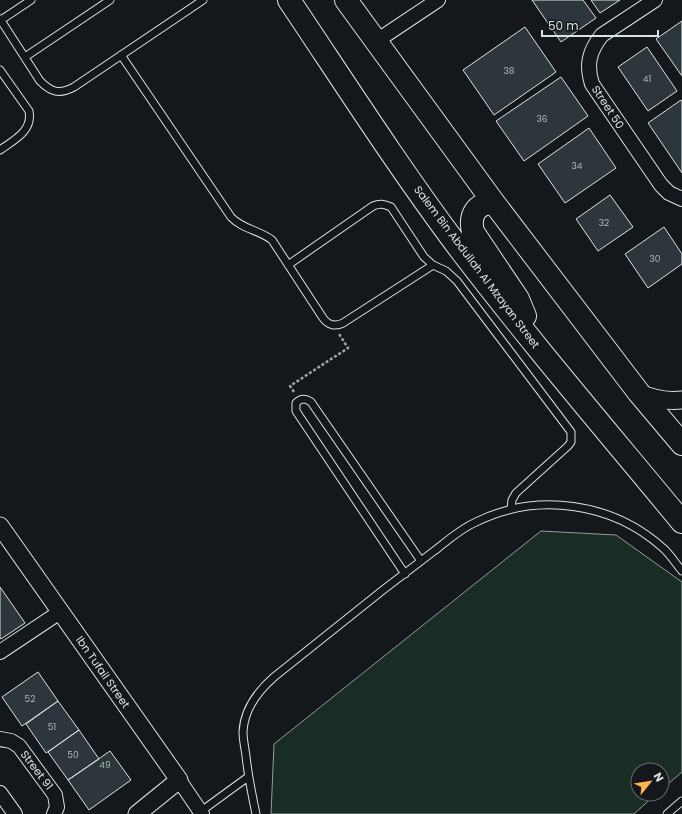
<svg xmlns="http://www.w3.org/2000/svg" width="682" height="814" font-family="Poppins,sans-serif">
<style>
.green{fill:#1a2d24;stroke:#939e99}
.building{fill:#2c363c;stroke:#d8e6dc}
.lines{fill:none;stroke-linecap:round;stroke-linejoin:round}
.service-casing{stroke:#d8e6dc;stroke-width:9}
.minor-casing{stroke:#d8e6dc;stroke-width:16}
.tertiary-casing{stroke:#d8e6dc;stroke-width:19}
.primary-casing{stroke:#d8e6dc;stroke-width:24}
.path{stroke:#9da8a2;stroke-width:2.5;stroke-dasharray:3 2;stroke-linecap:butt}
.service{stroke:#14181c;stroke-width:7}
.minor{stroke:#14181c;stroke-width:14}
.tertiary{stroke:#14181c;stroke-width:17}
.primary{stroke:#14181c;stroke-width:22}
.labels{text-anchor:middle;stroke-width:3;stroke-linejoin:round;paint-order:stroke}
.number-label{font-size:9px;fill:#adbab4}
.street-label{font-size:11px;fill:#d8e6dc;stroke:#14181c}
</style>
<rect width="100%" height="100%" fill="#14181c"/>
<path class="green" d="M 541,531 L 616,535 L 682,582 L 682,772 L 662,789 L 662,770 L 638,770 L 638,794 L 656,794 L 634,814 L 271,814 L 274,744 Z"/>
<path class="building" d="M 532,0 L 583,0 L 596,18 L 561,42 Z
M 591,0 L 620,0 L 600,13 Z
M 682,21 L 682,76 L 656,39 Z
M 525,27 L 556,72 L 494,115 L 463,70 Z
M 647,47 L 677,91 L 648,111 L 618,67 Z
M 561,77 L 588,116 L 524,161 L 496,121 Z
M 681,100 L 682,102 L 682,173 L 648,123 Z
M 589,128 L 616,168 L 565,203 L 538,164 Z
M 610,195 L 633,227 L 598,251 L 576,219 Z
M 664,227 L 682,254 L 682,264 L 648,288 L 625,254 Z
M 0,587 L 25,623 L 1,639 L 0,638 Z
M 38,672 L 58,701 L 22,726 L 2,697 Z
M 58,701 L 79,730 L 46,753 L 26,724 Z
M 79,730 L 99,759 L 68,780 L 48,752 Z
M 110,751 L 131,780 L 89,810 L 68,780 Z"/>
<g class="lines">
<g class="service-casing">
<path id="service" d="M 0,19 L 40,81 C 51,92 59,95 74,87 L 203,0
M 1,20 L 31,0
M 121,55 L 231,217 C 242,229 259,230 272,240 L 323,318 C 328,325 335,327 343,323 L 433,265
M 25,57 L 110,0
M 0,70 L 29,111 C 33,131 14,140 0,150
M 288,265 L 373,206 C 380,203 384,204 391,207 L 424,257 L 433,265 L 446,271 L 457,281 L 571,432 L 571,442 L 568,446 L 516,493 L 512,500 L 511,509
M 405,574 L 296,411 L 296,403 C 301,398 305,398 311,402 L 421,561
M 200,812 L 248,777
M 256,814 C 252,795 248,776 246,756 C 245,748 243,740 243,732 C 244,709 258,691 274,677 C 310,648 347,619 383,590 C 400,577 417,564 434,551 C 447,541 460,529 476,522 C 537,492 612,502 663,548 C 670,554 676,564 682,571
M 667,814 L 682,801"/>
</g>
<g class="minor-casing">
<path id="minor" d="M 655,0 L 602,35 C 589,51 586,65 592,84 L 661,185 L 669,193 L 682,199
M 375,42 L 438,0
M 0,652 L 60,612
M 0,739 L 11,741 L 19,746 L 55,795 L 57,807 L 54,814
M 179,780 L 202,814
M 0,793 L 15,814"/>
</g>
<g class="tertiary-casing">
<path id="tertiary" d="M 639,393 C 654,399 667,402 682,400
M 0,526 L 179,780 L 137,814"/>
</g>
<g class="primary-casing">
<path id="primary" d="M 289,0 C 344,82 397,165 456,244 C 528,339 606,430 682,522
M 346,0 L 494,203 L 639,393 L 682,444
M 494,203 C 476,203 469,215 473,232 L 518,299 L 525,316"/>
</g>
<path class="path" d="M 294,392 L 290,386 L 348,348 L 339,334"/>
<use href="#service" class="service"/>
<use href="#minor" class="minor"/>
<use href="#tertiary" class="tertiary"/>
<use href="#primary" class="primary"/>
</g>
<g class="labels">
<g class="number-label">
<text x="509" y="74">38</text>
<text x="647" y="82">41</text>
<text x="542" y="122">36</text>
<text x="577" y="169">34</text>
<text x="604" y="226">32</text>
<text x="655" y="262">30</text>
<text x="30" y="702">52</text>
<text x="52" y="730">51</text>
<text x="73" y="758">50</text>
<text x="105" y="768">49</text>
</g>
<g class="street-label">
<text transform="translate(608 107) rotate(57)" y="4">Street 50</text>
<text transform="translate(477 267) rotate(53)" y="4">Salem Bin Abdullah Al Mzayan Street</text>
<text transform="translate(103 672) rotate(55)" y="4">Ibn Tufail Street</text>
<text transform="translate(37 770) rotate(53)" y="4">Street 91</text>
</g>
</g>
<g transform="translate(650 782) rotate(60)"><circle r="19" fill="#14181c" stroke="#626a69"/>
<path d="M0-3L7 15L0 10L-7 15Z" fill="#ffb74d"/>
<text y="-6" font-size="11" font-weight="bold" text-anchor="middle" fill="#d8e6dc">N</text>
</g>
<path d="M542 30v6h116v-6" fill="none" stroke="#d8e6dc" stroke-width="2"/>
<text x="548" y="30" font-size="12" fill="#d8e6dc" stroke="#14181c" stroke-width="3" paint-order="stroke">50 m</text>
</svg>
